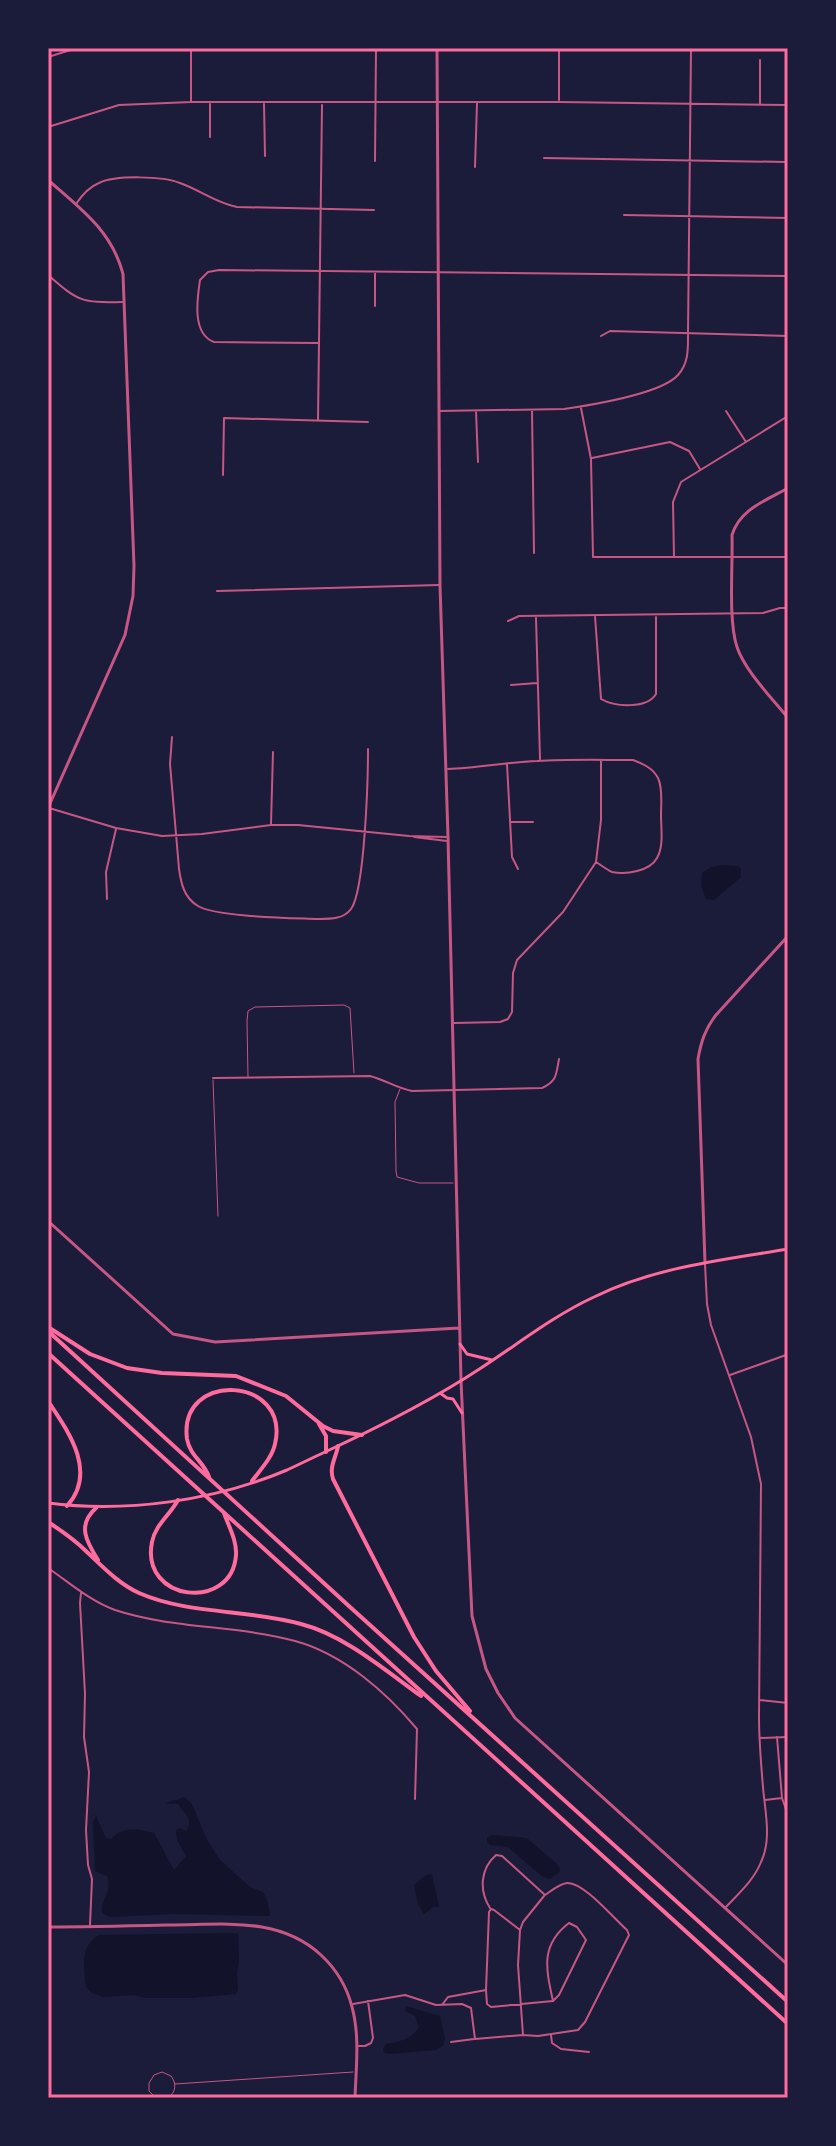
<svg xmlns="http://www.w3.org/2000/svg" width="836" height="2146" font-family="Poppins,sans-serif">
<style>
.water{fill:#12122b}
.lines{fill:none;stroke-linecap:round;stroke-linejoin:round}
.service{stroke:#c65784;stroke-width:1}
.minor{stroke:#c65784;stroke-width:2}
.tertiary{stroke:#c65784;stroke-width:3}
.primary{stroke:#ff6b9d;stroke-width:3}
.motorway{stroke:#ff6b9d;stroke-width:4}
.neatline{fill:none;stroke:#ff6b9d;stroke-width:3}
</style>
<rect width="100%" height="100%" fill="#1b1b3a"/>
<path class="water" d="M 721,865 L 737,866 L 741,868 L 741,877 L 714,900 L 706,899 L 701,885 L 702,873 L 711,867 Z
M 184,1797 L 192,1804 L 207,1840 L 220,1860 L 250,1887 L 263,1892 L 268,1902 L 270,1916 L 173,1914 L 110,1917 L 102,1913 C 101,1897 113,1893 107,1876 L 95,1871 L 93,1822 L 96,1816 L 106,1838 L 111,1839 C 123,1826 138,1829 154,1833 L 174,1870 L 186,1856 L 177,1840 L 176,1830 L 180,1828 L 187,1831 C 193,1815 185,1816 178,1804 L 166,1804 C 172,1799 177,1801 184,1797 Z
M 493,1835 L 527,1838 L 558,1865 L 560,1870 L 559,1873 L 550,1879 L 543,1877 L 508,1847 L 490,1845 L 487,1842 L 487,1838 Z
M 432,1874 L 439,1907 L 433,1907 L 424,1914 L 418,1904 L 414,1885 L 426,1875 Z
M 230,1933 L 238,1934 L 239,1961 L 237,1973 L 238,1989 L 236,1994 L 192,1998 L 146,1998 L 134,1995 L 103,1997 L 92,1993 L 86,1987 C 84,1966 79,1947 99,1935 Z
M 406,2006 L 440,2016 L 445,2039 L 443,2046 L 436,2050 L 389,2054 L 383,2052 L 383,2049 L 386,2044 C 400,2041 411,2040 419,2027 L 415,2016 L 405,2011 Z"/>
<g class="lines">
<path class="service" d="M 248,1077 L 247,1021 L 248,1011 L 255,1007 L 344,1005 L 350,1008 L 354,1073
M 213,1080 L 218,1216
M 400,1089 L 395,1102 L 396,1171 L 397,1177 L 419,1183 L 453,1183
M 175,2084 L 353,2072
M 156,2098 L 149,2091 L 149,2083 L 154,2075 L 162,2072 L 171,2076 C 177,2084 176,2092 168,2098"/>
<path class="minor" d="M 191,48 L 191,102
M 48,57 L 77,48
M 559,100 L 559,48
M 264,104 L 265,156
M 760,104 L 760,60
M 48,127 L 119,105 L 191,102 L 559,102 L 788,105
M 210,137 L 210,104
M 544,158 L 786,162
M 375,161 L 376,48
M 475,167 L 477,103
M 76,204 C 82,195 89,187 99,183 C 115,175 163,176 180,183 C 200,190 216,203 237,207 L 374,210
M 624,215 L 788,218
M 48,275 C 78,301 81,303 122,302
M 375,306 L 375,273
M 601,336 L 610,331 L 788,336
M 319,343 L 214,342 C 192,334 197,300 200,280 L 208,272 L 219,270 L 788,276
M 581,408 L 591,459 L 593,557 L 788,557
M 532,410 L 534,553
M 439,411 L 564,409 C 591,405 661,394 678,375 C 689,363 688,348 688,333 L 691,48
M 476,411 L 478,462
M 726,411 L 746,442
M 318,420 L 322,105
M 592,458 L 670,442 L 689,451 L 700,469
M 223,475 L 224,418 L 368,422
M 674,557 L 673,502 L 681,482 L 788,416
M 217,591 L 439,585
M 595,616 L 601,699 C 615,707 647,709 656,694 L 656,617
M 536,618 L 540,759
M 508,621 L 519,616 L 763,613 L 780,608 L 788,608
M 511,685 L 537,683
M 172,737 L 170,764 L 179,869 C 181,883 184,898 198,906 C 216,917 292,918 316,919 C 328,919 343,920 351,909 C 365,890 368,777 368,749
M 507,764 L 512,857 L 518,869
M 448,769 C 478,768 507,762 537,761 C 569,759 601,760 633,760 C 643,764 653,768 658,778 C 663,788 661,804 661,815 C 661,828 664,846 657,858 C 650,871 626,875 612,872 C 607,870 601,865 596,862
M 49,808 L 116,828 L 162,836 L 202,834 L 271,825 L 298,825 L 409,836 L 446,837
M 511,822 L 533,822
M 271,824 L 273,752
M 414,837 L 447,841
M 107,899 L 106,872 L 116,829
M 454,1023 L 500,1022 L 508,1019 L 512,1012 L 513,973 L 517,960 L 563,912 L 596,862 L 601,820 L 601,760
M 213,1078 L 370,1076 C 385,1080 397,1088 412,1091 L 542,1088 C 557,1081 556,1075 559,1059
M 705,1264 L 707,1304 L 711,1325 L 751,1437 L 761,1484 L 759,1717 C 759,1741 761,1764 763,1787 C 765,1812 772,1839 761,1862 C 754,1880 739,1893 726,1907
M 730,1375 L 786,1355
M 48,1568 C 70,1583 90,1601 115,1610 C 173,1629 236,1625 295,1641 C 343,1654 386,1692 417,1729 L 415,1799
M 81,1593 L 80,1603 L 85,1694 L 84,1737 L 89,1772 L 86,1830 L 88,1865 L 92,1879 L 90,1925
M 760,1700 L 788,1703
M 777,1737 L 782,1798
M 760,1738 L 788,1737
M 765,1800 L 782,1798 L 788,1815
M 490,1908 C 479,1891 480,1869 496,1855 L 502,1856 L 545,1895 C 551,1891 559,1884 567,1883 C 584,1882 614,1919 627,1930 L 629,1935 L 585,2022 L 578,2030 L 538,2036 L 523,2035
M 520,1930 L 523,1922 L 544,1896
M 486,1990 L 487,2004 L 491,2007 L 553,2001 L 559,1995 L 586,1940 L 577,1927 L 569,1923 C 540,1945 546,1969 553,2001
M 353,2004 L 405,1995 L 436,2005 L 462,2004 L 471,2008 L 475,2039 L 523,2035 L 518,1965 L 520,1930 L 494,1910 L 491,1909 L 489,1912 L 486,1990 L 448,1997 L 442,2005
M 551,2035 L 552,2043 L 561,2049 L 589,2052
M 451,2042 L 474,2039
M 357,2046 L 365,2046 L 371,2043 L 373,2038 L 368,2001"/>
<path class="tertiary" d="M 437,48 L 440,585 L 448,837 L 461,1381 L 472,1616 L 486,1669 L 498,1693 L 515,1718 L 788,1965
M 48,180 C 80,208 112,231 123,274 L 134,566 L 133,596 L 125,635 L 48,808
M 788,488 C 765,501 740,509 732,535 C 733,566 728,620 737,647 C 745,671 772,698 788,718
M 48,1221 L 173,1334 L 215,1342 L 459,1328
M 705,1263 L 698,1059 C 701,1042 705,1029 716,1015 L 788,936
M 48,1927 C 89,1927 129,1926 170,1925 C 223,1925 279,1916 321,1955 C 336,1969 347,1987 352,2007 C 360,2036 356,2068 355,2098"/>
<path class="primary" d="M 460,1344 L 467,1354 L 492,1360
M 440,1393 L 447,1398 L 453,1399 L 462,1413
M 48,1503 C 126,1513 214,1501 287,1470 C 300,1464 312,1458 325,1452 C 379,1427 431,1401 481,1368 C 518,1344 553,1316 594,1297 C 655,1267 722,1260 788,1249"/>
<path class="motorway" d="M 48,1327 L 90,1354 L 127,1368 L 162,1373 L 236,1376 L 286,1396 L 323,1426 L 333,1431 L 362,1435
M 48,1331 L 350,1607 L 788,2002
M 48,1353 L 788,2024
M 48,1401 C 68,1431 98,1472 67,1506
M 319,1424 L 326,1436 L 326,1452
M 338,1446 C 336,1458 329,1466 333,1479 L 414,1637 L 436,1671 L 470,1711
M 209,1477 C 204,1462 190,1456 187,1439 C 178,1370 291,1376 275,1444 C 272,1458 260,1470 252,1481
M 178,1500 C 170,1515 155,1525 152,1542 C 140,1602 232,1612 236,1555 C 237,1541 229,1527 224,1513
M 96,1508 C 77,1525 86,1541 98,1560
M 48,1522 C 62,1531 75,1540 87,1552 C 103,1567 119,1584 139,1593 C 189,1615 249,1609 301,1624 C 344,1635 385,1670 421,1696"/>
</g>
<rect width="836" height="2146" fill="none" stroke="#1b1b3a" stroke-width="100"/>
<rect x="50" y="50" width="736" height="2046" class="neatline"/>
</svg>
